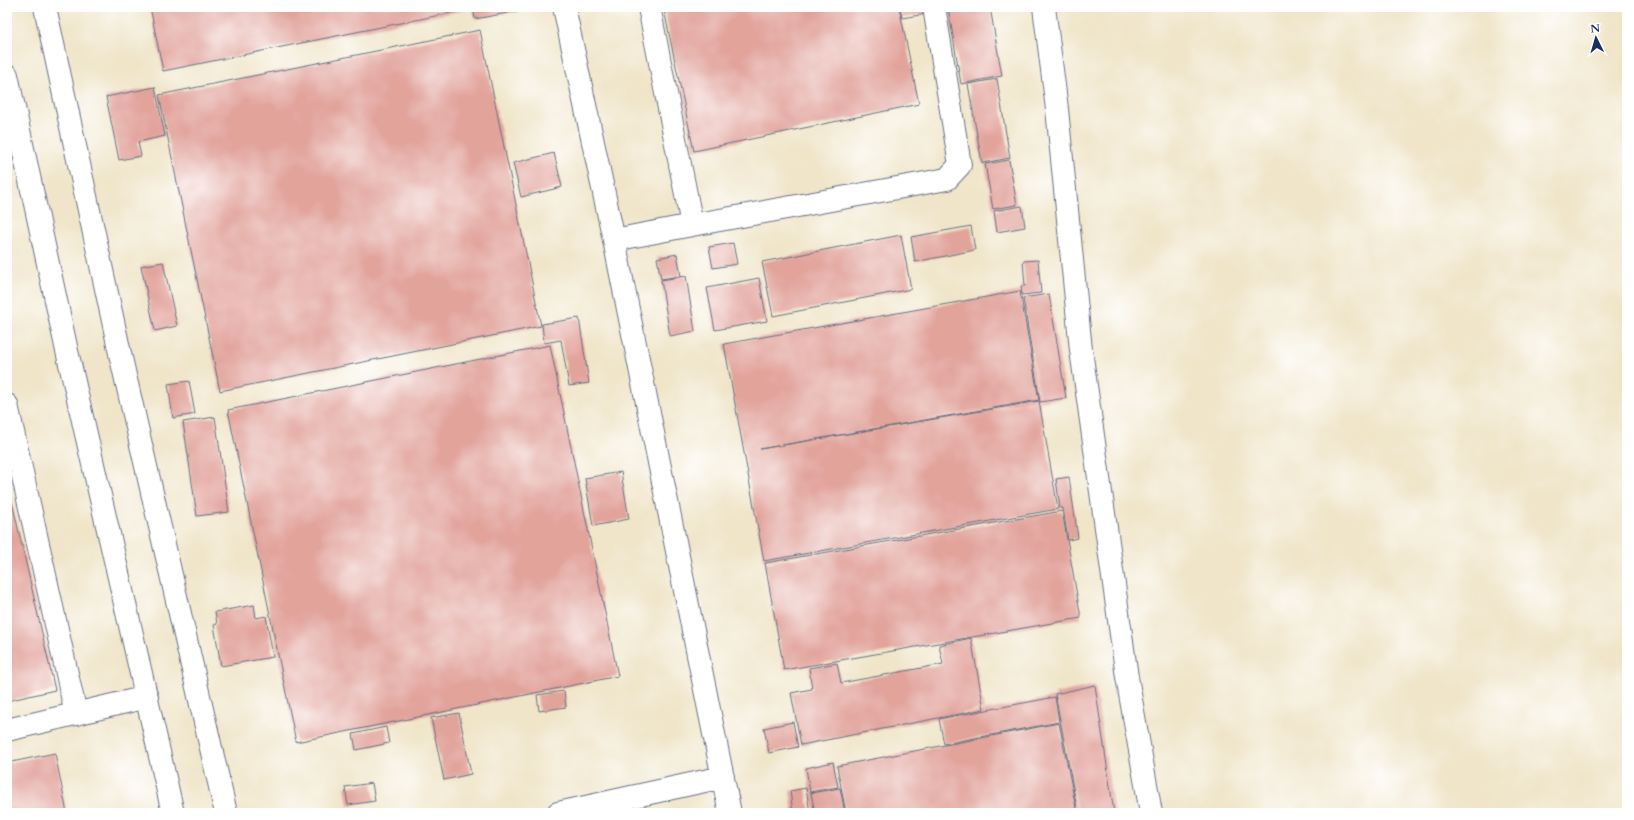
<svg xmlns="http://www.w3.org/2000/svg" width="1634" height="820" font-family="Cardo,serif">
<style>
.building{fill:#e2a39b}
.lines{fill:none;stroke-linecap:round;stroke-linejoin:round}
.minor-casing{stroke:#666f83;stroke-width:24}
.minor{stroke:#fff;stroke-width:22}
</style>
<rect width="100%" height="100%" fill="#fff"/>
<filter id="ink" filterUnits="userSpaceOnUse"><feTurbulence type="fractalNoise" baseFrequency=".025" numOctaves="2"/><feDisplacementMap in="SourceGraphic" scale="8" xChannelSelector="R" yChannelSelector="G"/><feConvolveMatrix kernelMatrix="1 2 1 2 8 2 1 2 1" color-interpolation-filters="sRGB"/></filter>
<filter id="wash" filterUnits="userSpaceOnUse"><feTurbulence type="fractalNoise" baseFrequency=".012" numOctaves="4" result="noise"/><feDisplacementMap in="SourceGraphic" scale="16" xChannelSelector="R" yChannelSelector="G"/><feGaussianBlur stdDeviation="0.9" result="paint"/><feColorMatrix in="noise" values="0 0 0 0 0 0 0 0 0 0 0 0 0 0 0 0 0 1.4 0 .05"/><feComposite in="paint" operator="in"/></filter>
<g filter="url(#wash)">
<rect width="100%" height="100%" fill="#f0e5c9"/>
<g id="blocks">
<path class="building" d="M 150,7 L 469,7 L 470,9 L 163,71 Z
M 473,7 L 528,7 L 529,9 L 475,19 Z
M 678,7 L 899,7 L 919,104 L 694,151 L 664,10 Z
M 900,7 L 930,7 L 932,13 L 902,18 Z
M 948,7 L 990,7 L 1002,76 L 961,84 Z
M 480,30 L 541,326 L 220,391 L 159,95 Z
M 997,79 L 1010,158 L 982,163 L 968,84 Z
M 155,87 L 165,136 L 138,142 L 141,156 L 119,160 L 106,97 Z
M 554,153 L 562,187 L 521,197 L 513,163 Z
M 1009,160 L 1017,205 L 993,209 L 985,164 Z
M 1022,206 L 1025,227 L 997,232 L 994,211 Z
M 971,226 L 975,250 L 915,262 L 911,237 Z
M 901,235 L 911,289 L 773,316 L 762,262 Z
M 733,243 L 737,264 L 713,268 L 709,247 Z
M 677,254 L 681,276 L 661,279 L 657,258 Z
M 1038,260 L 1041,293 L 1022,295 L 1021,286 L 1025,286 L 1023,261 Z
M 163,262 L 177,326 L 155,331 L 141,266 Z
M 686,276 L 695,331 L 670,336 L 661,280 Z
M 759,278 L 767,321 L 715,330 L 707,288 Z
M 1020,291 L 1039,400 L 760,449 L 1039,401 L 1058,509 L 764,561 L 724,344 Z
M 1049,294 L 1066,398 L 1040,402 L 1023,298 Z
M 579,318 L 589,383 L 569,386 L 561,340 L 544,343 L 542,324 Z
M 550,345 L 618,676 L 296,742 L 228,410 Z
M 189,381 L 195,414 L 173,418 L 168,384 Z
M 215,417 L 229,512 L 197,516 L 183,422 Z
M 621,472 L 629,519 L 593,526 L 585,478 Z
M 1069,477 L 1078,538 L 1068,540 L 1063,508 L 1060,508 L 1056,479 Z
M 7,480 L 55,690 L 7,701 Z
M 1062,511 L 1081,618 L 784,670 L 765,563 Z
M 254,605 L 256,618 L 266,616 L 273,657 L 221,666 L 214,625 L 217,624 L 215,612 Z
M 971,638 L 984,709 L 801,745 L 791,693 L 812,689 L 809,668 L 837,663 L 841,683 L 943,664 L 939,645 Z
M 1095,685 L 1114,813 L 1078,813 L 1055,694 Z
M 564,691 L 566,707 L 539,711 L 537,695 Z
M 1055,697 L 1059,722 L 944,744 L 939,719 Z
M 459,713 L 471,774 L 444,780 L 431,718 Z
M 793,722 L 798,747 L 769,753 L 764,728 Z
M 1059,723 L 1077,813 L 846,813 L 837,766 Z
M 386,727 L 389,743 L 356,750 L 353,734 Z
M 55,753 L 67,813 L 7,813 L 7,763 Z
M 833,762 L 838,787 L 810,792 L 806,768 Z
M 372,783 L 375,801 L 348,805 L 345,787 Z
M 806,788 L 810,813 L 793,813 L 790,791 Z
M 840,788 L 845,813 L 815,813 L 811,793 Z"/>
</g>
</g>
<g filter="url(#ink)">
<use href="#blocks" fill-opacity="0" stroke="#666f83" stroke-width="1"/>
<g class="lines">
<g class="minor-casing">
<path id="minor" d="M 45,7 L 121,358 L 226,813
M 564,7 L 614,240 L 730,813
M 649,7 L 692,225
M 1044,7 L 1057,109 L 1081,350 L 1127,677 L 1151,813
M 7,75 L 67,351 L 173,813
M 614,240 L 692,225 L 947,179 L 960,165 L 934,7
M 7,405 L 76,714
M 7,730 L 147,697
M 558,813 L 723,777"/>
</g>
<use href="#minor" class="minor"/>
</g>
</g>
<rect width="1634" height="820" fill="none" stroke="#fff" stroke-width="24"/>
<g transform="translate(1596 38) rotate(355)" stroke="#ffffff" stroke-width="3" paint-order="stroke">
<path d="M0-3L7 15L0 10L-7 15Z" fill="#1b2f5e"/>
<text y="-6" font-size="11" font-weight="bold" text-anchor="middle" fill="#1b2f5e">N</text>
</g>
</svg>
